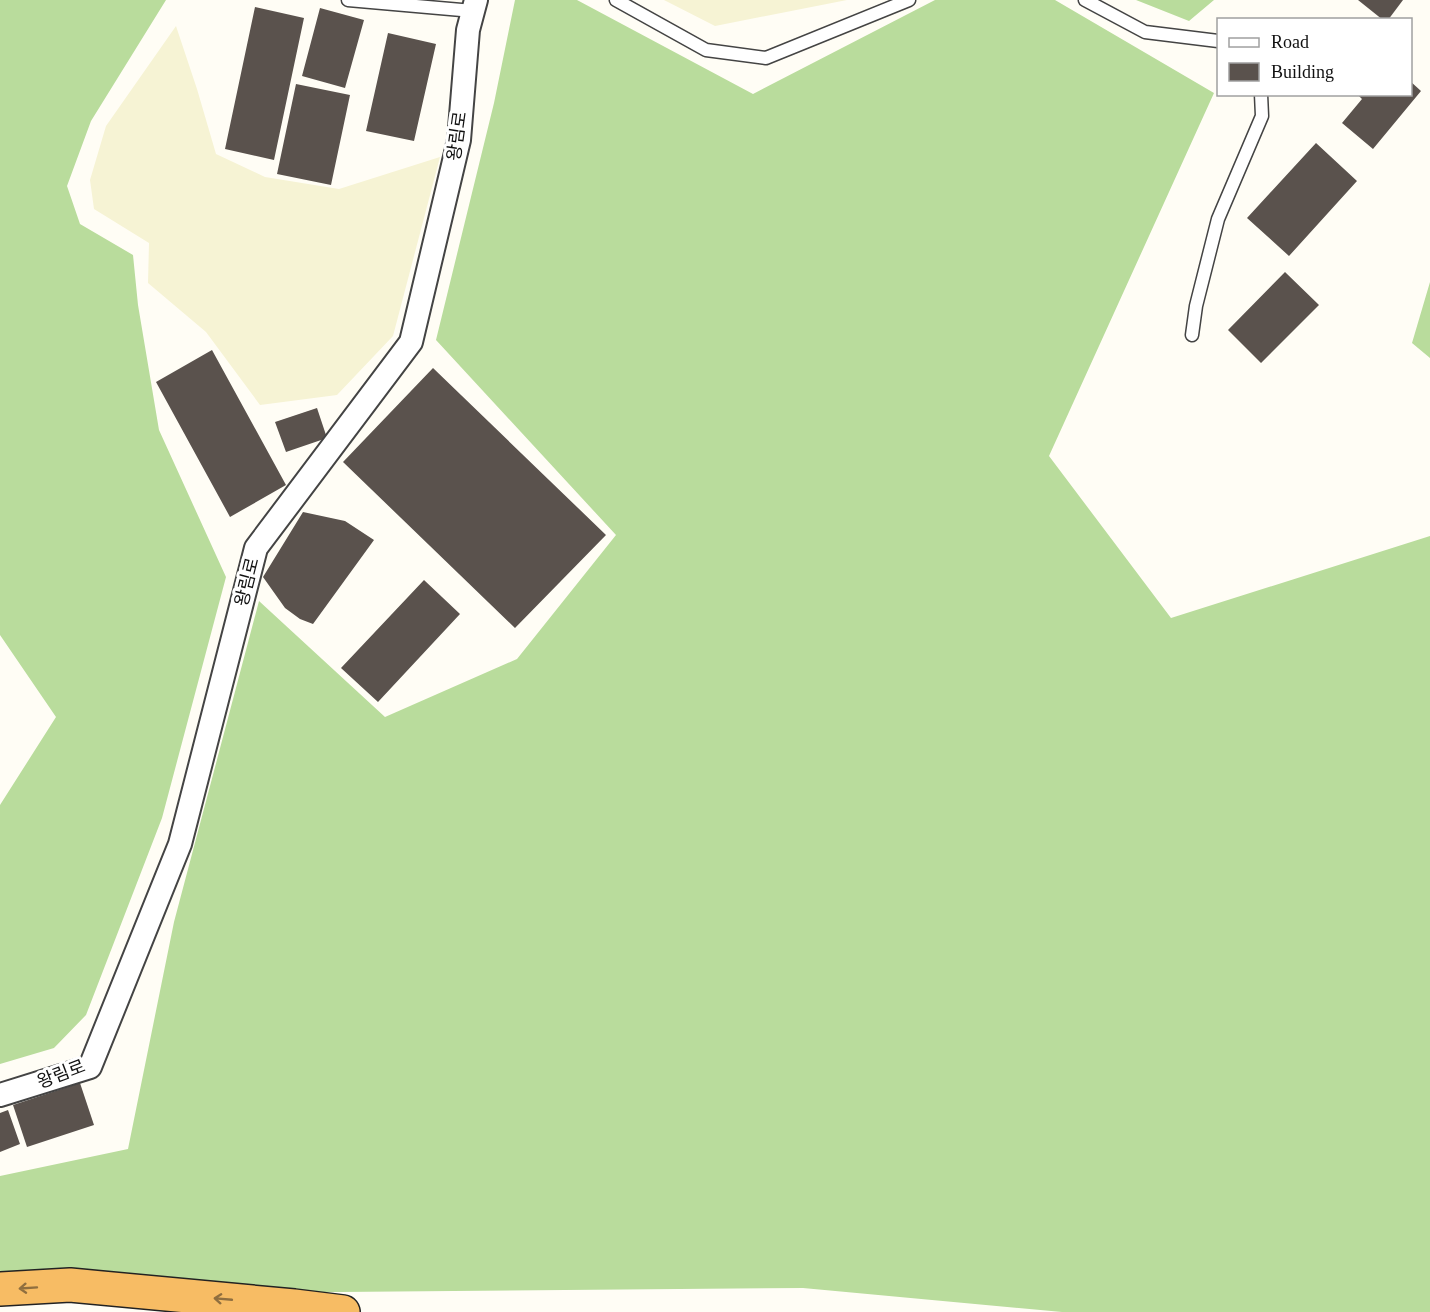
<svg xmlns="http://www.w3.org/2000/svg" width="1430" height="1312" font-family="'Times New Roman','Noto Sans KR',serif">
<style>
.farmland{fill:#f6f3d4}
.forest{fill:#b9dc9c}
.building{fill:#5a524d}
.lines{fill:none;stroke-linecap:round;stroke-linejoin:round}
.service-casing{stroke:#444;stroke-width:15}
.minor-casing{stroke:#444;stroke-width:26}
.trunk-casing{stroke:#222;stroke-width:36}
.service{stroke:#fff;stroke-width:12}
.minor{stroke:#fff;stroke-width:22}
.trunk{stroke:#f7bc64;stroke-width:33}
.oneway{stroke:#906f3f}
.labels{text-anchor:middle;stroke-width:6;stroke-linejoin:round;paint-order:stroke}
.street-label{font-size:18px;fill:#111;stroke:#fff}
</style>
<rect width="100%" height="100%" fill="#fffdf5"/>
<path class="farmland" d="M 664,0 L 847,0 L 715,26 Z
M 176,26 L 197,89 L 216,154 L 265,177 L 339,189 L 440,157 L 393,336 L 337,395 L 260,405 L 206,332 L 148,283 L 149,243 L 94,209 L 90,180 L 106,126 Z"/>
<path class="forest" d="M 0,0 L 166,0 L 91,121 L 67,186 L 80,224 L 133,255 L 138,305 L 159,430 L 226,577 L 162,818 L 86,1015 L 54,1048 L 0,1064 L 0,805 L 56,717 L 0,635 Z
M 515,0 L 577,0 L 753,94 L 935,0 L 1055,0 L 1214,93 L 1049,456 L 1171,618 L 1430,536 L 1430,1312 L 1062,1312 L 803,1288 L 231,1293 L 0,1279 L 0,1176 L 128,1149 L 174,922 L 259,601 L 385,717 L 517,659 L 616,535 L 436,340 L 494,103 Z
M 1136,0 L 1214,0 L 1189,21 Z
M 1430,282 L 1430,358 L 1412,343 Z"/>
<path class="building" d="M 1358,0 L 1403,0 L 1388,20 L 1383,20 Z
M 255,7 L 304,18 L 274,160 L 225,149 Z
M 320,8 L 364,20 L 345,88 L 302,76 Z
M 388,33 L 436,44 L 414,141 L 366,131 Z
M 1410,81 L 1421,91 L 1373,149 L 1342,123 L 1362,99 L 1357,94 L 1410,94 Z
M 296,84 L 350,95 L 331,185 L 277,174 Z
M 1316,143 L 1357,181 L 1289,256 L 1247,218 Z
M 1285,272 L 1319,305 L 1261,363 L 1228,330 Z
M 212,350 L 286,485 L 230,517 L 156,382 Z
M 433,368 L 606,535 L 515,628 L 343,462 Z
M 317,408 L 327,438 L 286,452 L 275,422 Z
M 303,512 L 345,521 L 374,540 L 313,624 L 300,619 L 285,608 L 263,577 Z
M 424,580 L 460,614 L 378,702 L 341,668 Z
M 80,1083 L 94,1125 L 27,1147 L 13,1105 Z
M 8,1110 L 20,1144 L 0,1152 L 0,1113 Z"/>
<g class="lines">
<g class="service-casing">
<path id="service" d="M 348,0 L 473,11
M 616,0 L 706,50 L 766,58 L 909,0
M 1085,0 L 1145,32 L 1218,41
M 1192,335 L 1196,306 L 1218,219 L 1262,116 L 1261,94"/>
</g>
<g class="minor-casing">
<path id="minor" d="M 0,1095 L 90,1067 L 180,844 L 256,548 L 411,342 L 459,140 L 468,30 L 476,0"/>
</g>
<g class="trunk-casing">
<path id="trunk" d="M 0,1289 L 70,1285 L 294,1306 L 343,1312"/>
</g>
<use href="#service" class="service"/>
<use href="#minor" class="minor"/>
<use href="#trunk" class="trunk"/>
</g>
<defs><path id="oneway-shaft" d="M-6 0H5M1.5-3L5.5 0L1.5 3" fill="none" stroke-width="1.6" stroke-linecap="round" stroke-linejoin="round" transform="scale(1.5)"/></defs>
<g class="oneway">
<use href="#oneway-shaft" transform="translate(28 1288) rotate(176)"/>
<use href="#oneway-shaft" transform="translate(223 1299) rotate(-175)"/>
</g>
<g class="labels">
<g class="street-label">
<text transform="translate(457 136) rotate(-82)" y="6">왕림로</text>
<text transform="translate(247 582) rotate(-76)" y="6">왕림로</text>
<text transform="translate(61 1074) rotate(-21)" y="6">왕림로</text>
</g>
</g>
<rect x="1217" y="18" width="195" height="78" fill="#ffffff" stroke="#a0a0a0" stroke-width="1.5"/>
<rect x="1229" y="38" width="30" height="9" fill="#ffffff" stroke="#a0a0a0" stroke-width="1.5"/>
<text x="1271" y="48" font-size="18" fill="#111111">Road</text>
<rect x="1229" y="63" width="30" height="18" fill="#5a524d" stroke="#a0a0a0" stroke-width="1.5"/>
<text x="1271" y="78" font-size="18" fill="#111111">Building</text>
</svg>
